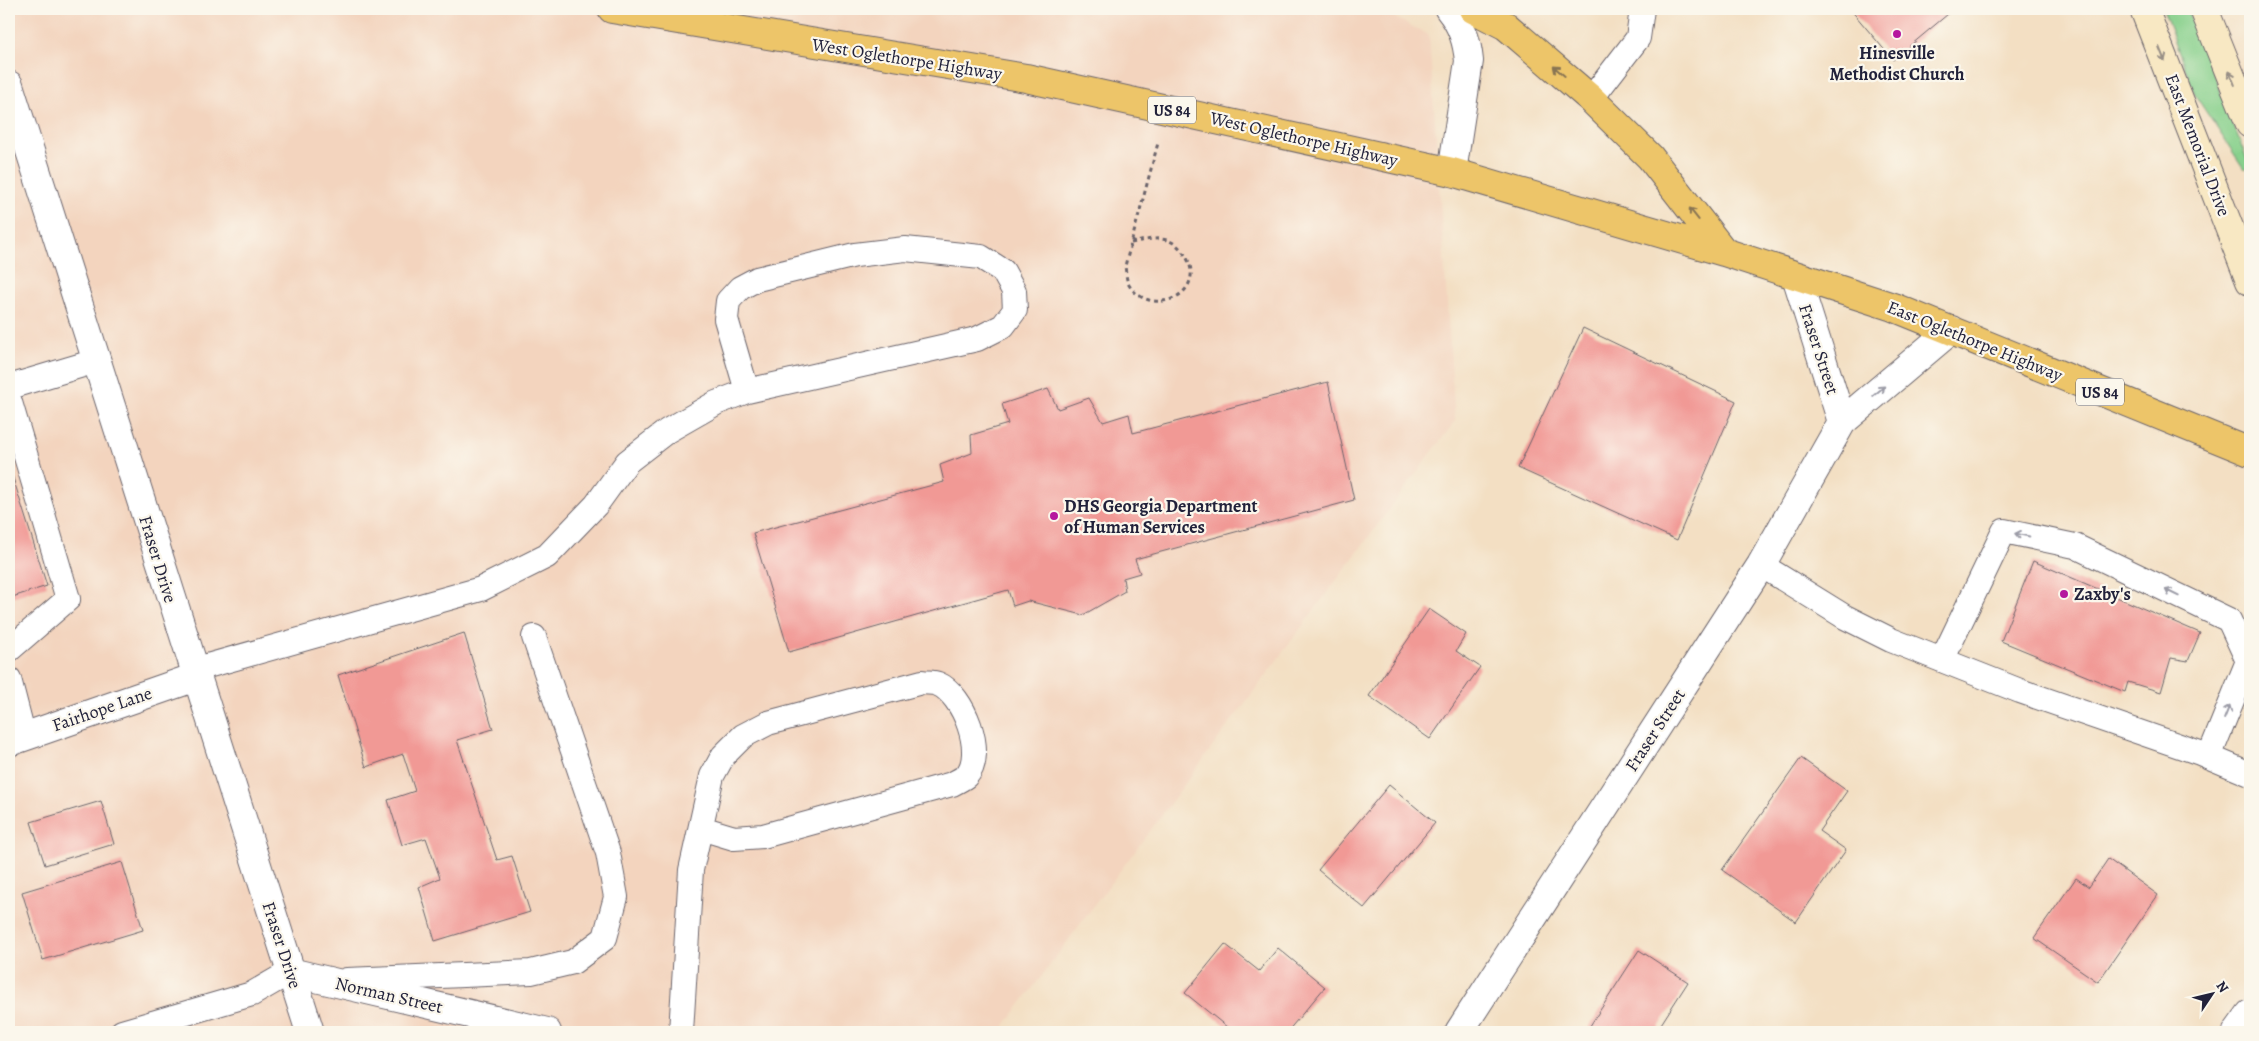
<svg xmlns="http://www.w3.org/2000/svg" width="2259" height="1041" font-family="Alegreya,serif">
<style>
.built{fill:#f3d4be}
.green{fill:#88d08c;stroke:#557964}
.building{fill:#f19995}
.lines{fill:none;stroke-linecap:round;stroke-linejoin:round}
.service-casing{stroke:#6b646b;stroke-width:26}
.minor-casing{stroke:#6b646b;stroke-width:30}
.tertiary-casing{stroke:#6b646b;stroke-width:30}
.secondary-casing{stroke:#6b646b;stroke-width:30}
.trunk-casing{stroke:#6b646b;stroke-width:30}
.path{stroke:#6b646b;stroke-width:3;stroke-dasharray:4 4;stroke-linecap:butt}
.service{stroke:#fff;stroke-width:24}
.minor{stroke:#fff;stroke-width:28}
.tertiary{stroke:#fff;stroke-width:28}
.secondary{stroke:#f8e8c3;stroke-width:28}
.trunk{stroke:#edc569;stroke-width:28}
.oneway{stroke:#988f86}
.oneway2{stroke:#887452}
.oneway3{stroke:#9c9ca7}
.poi-dot{fill:#b5179e;stroke:#fbf7ec;stroke-width:2}
.labels{text-anchor:middle;stroke-width:4.5;stroke-linejoin:round;paint-order:stroke}
.shield{fill:#fbf7ec;stroke:#636270;stroke-width:1}
.shield-label{font-size:16px;font-weight:bold;fill:#22223b}
.poi-label{font-size:18px;font-weight:bold;fill:#22223b;stroke:#fbf7ec;text-anchor:start}
.street-label{font-size:18px;fill:#22223b;stroke:#fbf7ec}
</style>
<rect width="100%" height="100%" fill="#fbf7ec"/>
<filter id="ink" filterUnits="userSpaceOnUse"><feTurbulence type="fractalNoise" baseFrequency=".02" numOctaves="2"/><feDisplacementMap in="SourceGraphic" scale="10" xChannelSelector="R" yChannelSelector="G"/><feConvolveMatrix kernelMatrix="1 2 1 2 8 2 1 2 1" color-interpolation-filters="sRGB"/></filter>
<filter id="wash" filterUnits="userSpaceOnUse"><feTurbulence type="fractalNoise" baseFrequency=".0096" numOctaves="4" result="noise"/><feDisplacementMap in="SourceGraphic" scale="20" xChannelSelector="R" yChannelSelector="G"/><feGaussianBlur stdDeviation="1.12" result="paint"/><feColorMatrix in="noise" values="0 0 0 0 0 0 0 0 0 0 0 0 0 0 0 0 0 1.4 0 .05"/><feComposite in="paint" operator="in"/></filter>
<g filter="url(#wash)">
<rect width="100%" height="100%" fill="#f3dfc3"/>
<path class="built" d="M 9,9 L 1378,9 L 1429,35 L 1455,421 L 1000,1032 L 9,1032 Z"/>
<path class="green" d="M 2163,9 L 2186,9 L 2194,24 L 2250,167 L 2244,169 L 2195,95 Z"/>
<g id="blocks">
<path class="building" d="M 1850,9 L 1954,9 L 1893,60 Z
M 1583,328 L 1736,401 L 1677,540 L 1518,468 Z
M 1328,382 L 1354,500 L 1135,559 L 1140,573 L 1123,578 L 1125,591 L 1083,615 L 1028,601 L 1013,606 L 1008,590 L 789,652 L 753,533 L 944,482 L 940,465 L 972,453 L 971,435 L 1008,424 L 1002,404 L 1048,389 L 1058,409 L 1089,398 L 1103,422 L 1129,414 L 1133,433 Z
M 9,465 L 47,586 L 9,598 Z
M 2033,561 L 2200,633 L 2188,661 L 2171,658 L 2161,692 L 2128,682 L 2125,692 L 2001,641 Z
M 1429,609 L 1466,634 L 1456,651 L 1480,667 L 1430,739 L 1369,696 Z
M 464,633 L 493,729 L 457,740 L 497,860 L 512,856 L 530,912 L 435,941 L 419,887 L 440,878 L 426,838 L 402,845 L 388,800 L 415,791 L 403,754 L 366,767 L 338,675 Z
M 1801,758 L 1847,791 L 1819,831 L 1846,850 L 1796,922 L 1722,870 Z
M 1389,785 L 1435,823 L 1364,908 L 1318,870 Z
M 101,801 L 114,844 L 45,865 L 31,822 Z
M 2108,859 L 2158,895 L 2098,982 L 2034,938 L 2076,878 L 2089,887 Z
M 122,862 L 143,930 L 43,960 L 22,892 Z
M 1225,944 L 1259,971 L 1278,948 L 1325,987 L 1287,1032 L 1233,1032 L 1185,993 Z
M 1639,950 L 1688,982 L 1656,1032 L 1586,1032 Z"/>
</g>
</g>
<g filter="url(#ink)">
<use href="#blocks" fill-opacity="0" stroke="#6b646b" stroke-width="1"/>
<g class="lines">
<g class="service-casing">
<path id="service" d="M 1591,99 L 1638,38 L 1642,9
M 9,387 L 96,361
M 9,399 L 68,599 L 9,650
M 1761,565 L 1845,617 L 1891,640 L 2020,691 L 2200,753 L 2250,774
M 1942,660 L 2004,531 L 2075,546 L 2229,620 L 2248,661 L 2209,757
M 193,670 L 481,589 L 547,556 L 596,505 L 627,462 L 667,431 L 716,403 L 747,391 L 977,339 L 1003,326 L 1015,310 L 1014,291 L 1003,271 L 981,257 L 905,249 L 855,255 L 757,279 L 740,288 L 728,301 L 726,319 L 747,391
M 9,679 L 24,737
M 347,980 L 531,972 L 573,962 L 605,938 L 616,897 L 608,853 L 534,637
M 122,1032 L 252,994 L 290,972
M 681,1032 L 691,870 L 712,776 L 723,756 L 743,736 L 768,723 L 922,682 C 927,683 933,682 938,684 C 963,694 987,754 966,776 C 962,779 956,782 952,784 L 763,836 L 734,838 L 701,828"/>
</g>
<g class="minor-casing">
<path id="minor" d="M 1796,276 L 1842,422
M 9,742 L 196,677
M 290,972 L 547,1032
M 1459,1032 L 1761,565 L 1842,422 L 1951,330
M 2237,1032 L 2250,1014"/>
</g>
<g class="tertiary-casing">
<path id="tertiary" d="M 1449,9 C 1462,25 1467,41 1469,61 L 1452,172
M 9,85 L 310,1032"/>
</g>
<g class="secondary-casing">
<path id="secondary" d="M 2144,9 L 2250,281
M 2204,9 L 2250,124"/>
</g>
<g class="trunk-casing">
<path id="trunk" d="M 612,9 L 1026,78 L 1452,172 L 1724,252 L 1893,307 L 2250,452
M 1473,9 L 1506,26 L 1591,99 L 1650,157 L 1724,252"/>
</g>
<path class="path" d="M 1131,243 C 1151,239 1169,233 1183,252 C 1213,292 1152,321 1129,285 C 1126,280 1126,272 1125,266 L 1158,143"/>
<use href="#service" class="service"/>
<use href="#minor" class="minor"/>
<use href="#tertiary" class="tertiary"/>
<use href="#secondary" class="secondary"/>
<use href="#trunk" class="trunk"/>
</g>
<defs><path id="oneway-shaft" d="M-6 0H5M1.5-3L5.5 0L1.5 3" fill="none" stroke-width="1.6" stroke-linecap="round" stroke-linejoin="round" transform="scale(1.25)"/></defs>
<g class="oneway">
<use href="#oneway-shaft" transform="translate(2162 54) rotate(68)"/>
<use href="#oneway-shaft" transform="translate(2232 78) rotate(-112)"/>
</g>
<g class="oneway2">
<use href="#oneway-shaft" transform="translate(1559 71) rotate(-139)"/>
<use href="#oneway-shaft" transform="translate(1694 214) rotate(-128)"/>
</g>
<g class="oneway3">
<use href="#oneway-shaft" transform="translate(1879 391) rotate(-40)"/>
<use href="#oneway-shaft" transform="translate(2022 535) rotate(-168)"/>
<use href="#oneway-shaft" transform="translate(2172 593) rotate(-154)"/>
<use href="#oneway-shaft" transform="translate(2227 712) rotate(-68)"/>
</g>
</g>
<g class="poi-dot">
<circle cx="1897" cy="34" r="5"/>
<circle cx="1054" cy="516" r="5"/>
<circle cx="2064" cy="594" r="5"/>
</g>
<g class="labels">
<g class="shield">
<rect x="1148" y="96.5" width="48" height="27" rx="4"/>
<rect x="2076" y="378.5" width="48" height="27" rx="4"/>
</g>
<g class="shield-label">
<text x="1172" y="116">US 84</text>
<text x="2100" y="398">US 84</text>
</g>
<g class="poi-label">
<text x="1897" y="59" text-anchor="middle">Hinesville<tspan x="1897" dy="21">Methodist Church</tspan></text>
<text x="1064" y="512">DHS Georgia Department<tspan x="1064" dy="21">of Human Services</tspan></text>
<text x="2074" y="600">Zaxby's</text>
</g>
<g class="street-label">
<text transform="translate(907 59) rotate(9)" y="6">West Oglethorpe Highway</text>
<text transform="translate(1304 139) rotate(13)" y="6">West Oglethorpe Highway</text>
<text transform="translate(2198 145) rotate(69)" y="6">East Memorial Drive</text>
<text transform="translate(1975 341) rotate(22)" y="6">East Oglethorpe Highway</text>
<text transform="translate(1819 349) rotate(72)" y="6">Fraser Street</text>
<text transform="translate(158 559) rotate(73)" y="6">Fraser Drive</text>
<text transform="translate(102 709) rotate(-19)" y="6">Fairhope Lane</text>
<text transform="translate(1655 730) rotate(-57)" y="6">Fraser Street</text>
<text transform="translate(282 945) rotate(72)" y="6">Fraser Drive</text>
<text transform="translate(389 995) rotate(13)" y="6">Norman Street</text>
</g>
</g>
<rect width="2259" height="1041" fill="none" stroke="#fbf7ec" stroke-width="30"/>
<g transform="translate(2212 994) rotate(55)" stroke="#fbf7ec" stroke-width="4" paint-order="stroke">
<path d="M0-4L9 19L0 12L-9 19Z" fill="#22223b"/>
<text y="-8" font-size="14" font-weight="bold" text-anchor="middle" fill="#22223b">N</text>
</g>
</svg>
